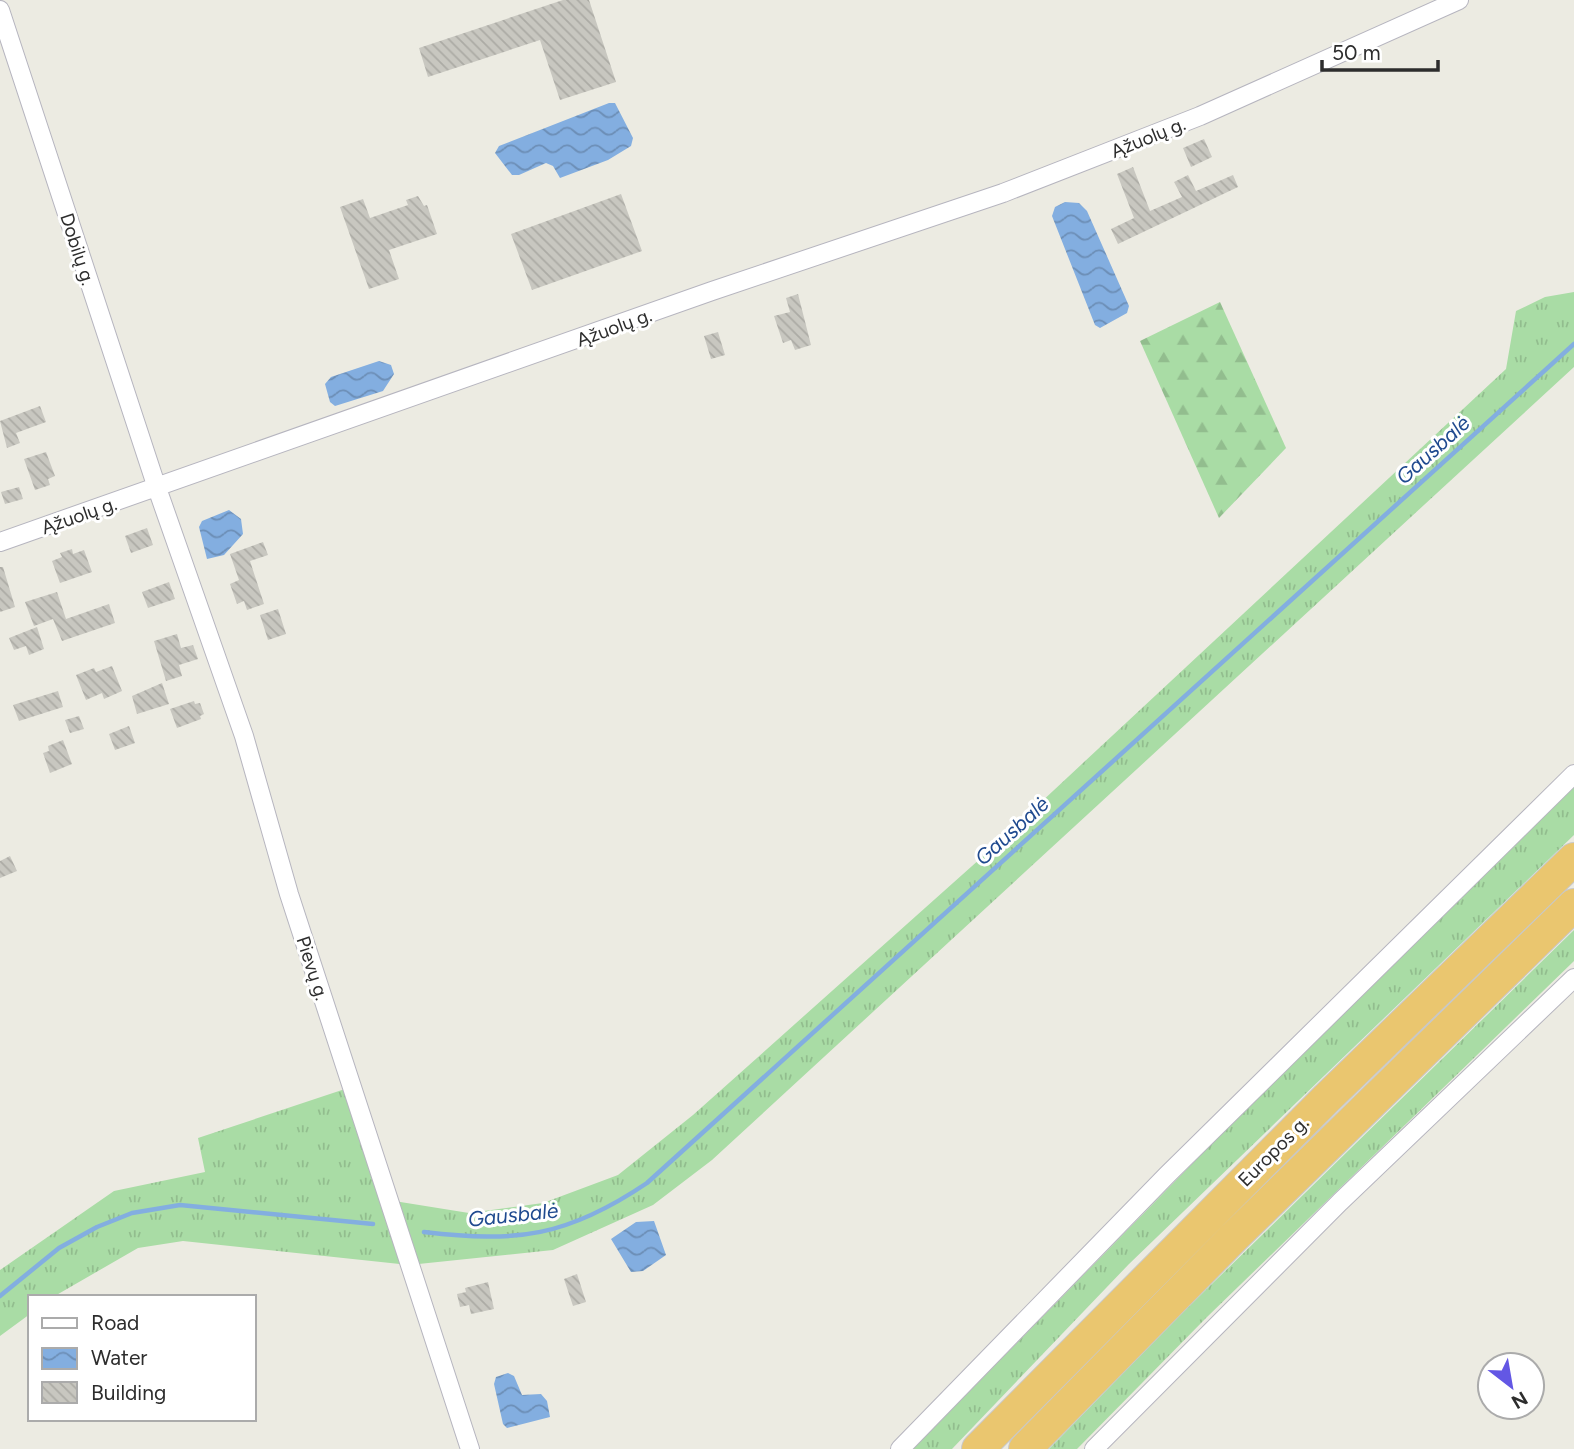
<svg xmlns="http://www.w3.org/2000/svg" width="1574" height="1449" font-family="Figtree,sans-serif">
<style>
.grass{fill:url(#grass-tufts)}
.forest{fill:url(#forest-firs)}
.water{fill:url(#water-waves)}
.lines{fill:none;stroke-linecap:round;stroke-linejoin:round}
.stream{stroke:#83aee0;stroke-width:4.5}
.building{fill:url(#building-back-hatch)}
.street-casing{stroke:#b6b5bf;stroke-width:20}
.highway-casing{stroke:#c8c8c8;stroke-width:34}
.street{stroke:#fff;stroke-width:18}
.highway{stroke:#eac66f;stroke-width:32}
.labels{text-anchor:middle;stroke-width:6;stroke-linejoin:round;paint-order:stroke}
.street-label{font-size:19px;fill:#2d2d2d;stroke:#fff}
.water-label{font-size:21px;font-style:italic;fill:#1f4a8f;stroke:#fff}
</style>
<defs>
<pattern id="grass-tufts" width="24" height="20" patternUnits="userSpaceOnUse" patternTransform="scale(1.75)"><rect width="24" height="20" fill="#a9dca5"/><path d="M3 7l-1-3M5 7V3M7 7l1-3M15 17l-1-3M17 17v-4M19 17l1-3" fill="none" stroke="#92bd8e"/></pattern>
<pattern id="forest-firs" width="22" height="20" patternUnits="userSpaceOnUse" patternTransform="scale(1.75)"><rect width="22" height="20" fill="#a9dca5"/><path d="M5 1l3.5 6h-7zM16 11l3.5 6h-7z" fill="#92bd8e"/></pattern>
<pattern id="water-waves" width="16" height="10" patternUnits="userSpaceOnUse" patternTransform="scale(1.75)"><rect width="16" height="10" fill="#83aee0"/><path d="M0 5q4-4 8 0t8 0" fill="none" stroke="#6c8eb6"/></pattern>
<pattern id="building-back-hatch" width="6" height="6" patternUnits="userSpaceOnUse" patternTransform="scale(1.75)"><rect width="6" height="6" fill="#c8c7c0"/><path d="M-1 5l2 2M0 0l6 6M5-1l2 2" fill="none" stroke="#acaba5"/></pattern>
</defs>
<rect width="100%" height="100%" fill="#ecebe2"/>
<path class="grass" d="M 1574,292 L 1574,367 L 712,1160 L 653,1205 L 553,1250 L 409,1265 L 183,1241 L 138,1248 L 53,1297 L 30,1297 L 30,1314 L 0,1336 L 0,1270 L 114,1191 L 205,1172 L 198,1138 L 351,1087 L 388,1200 L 469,1213 L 543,1203 L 618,1175 L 693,1115 L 981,858 L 1506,369 L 1516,311 L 1545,297 Z
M 1574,787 L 1574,835 L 1129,1264 L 952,1449 L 913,1449 L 1238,1117 Z
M 1574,930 L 1574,961 L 1206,1318 L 1077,1449 L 1049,1449 L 1175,1320 Z"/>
<path class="forest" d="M 1220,302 L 1286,448 L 1219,518 L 1140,341 Z"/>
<path class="water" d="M 609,103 L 615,103 L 633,138 L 631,146 L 608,160 L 560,178 L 553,166 L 546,163 L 519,175 L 512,175 L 495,153 L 499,146 Z
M 1065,202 L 1079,203 L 1087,211 L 1129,306 L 1127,313 L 1100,328 L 1095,325 L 1052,216 L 1055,207 Z
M 379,361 L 391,365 L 394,374 L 383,391 L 335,406 L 330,402 L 325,384 L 331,377 Z
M 229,510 L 241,519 L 243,534 L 224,555 L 207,559 L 199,527 L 202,521 Z
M 654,1221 L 666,1255 L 643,1271 L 631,1272 L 611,1239 L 636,1222 Z
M 508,1373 L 514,1376 L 522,1395 L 541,1394 L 547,1401 L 550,1417 L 507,1428 L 503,1424 L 494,1384 L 496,1377 Z"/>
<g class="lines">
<path class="stream" d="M 424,1232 C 517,1243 567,1237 647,1183 L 1574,344
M 0,1296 L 59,1248 L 97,1227 L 132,1213 L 180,1205 L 373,1224"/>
</g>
<path class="building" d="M 563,0 L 589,0 L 616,82 L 560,100 L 540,40 L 428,77 L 419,48 Z
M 1204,139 L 1212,157 L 1191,167 L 1183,148 Z
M 1133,167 L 1150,211 L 1182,197 L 1174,182 L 1188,175 L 1196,191 L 1233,175 L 1238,187 L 1118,244 L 1111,229 L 1134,218 L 1117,174 Z
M 621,194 L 642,251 L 532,290 L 511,234 Z
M 418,196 L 424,206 L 427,205 L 437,234 L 389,250 L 399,279 L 369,289 L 340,207 L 363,199 L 370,218 L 408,205 L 406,200 Z
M 798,294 L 811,345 L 795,350 L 791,340 L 783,343 L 774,316 L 790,312 L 786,298 Z
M 718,332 L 725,355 L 711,359 L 704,336 Z
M 40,406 L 46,422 L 16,433 L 20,443 L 7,448 L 0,421 Z
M 46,452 L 55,476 L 48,479 L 50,485 L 35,490 L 24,459 Z
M 19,487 L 23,499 L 5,504 L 1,492 Z
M 147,528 L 153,545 L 131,553 L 125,536 Z
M 263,542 L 268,555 L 250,561 L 264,604 L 247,610 L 244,601 L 237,604 L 230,584 L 239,580 L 230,554 Z
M 72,549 L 73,554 L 84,550 L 92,572 L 60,583 L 52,561 L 62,557 L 60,553 Z
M 0,567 L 3,567 L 15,607 L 0,612 Z
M 169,582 L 175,599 L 148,608 L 142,592 Z
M 57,592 L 66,619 L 109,604 L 115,623 L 62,641 L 53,619 L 34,626 L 25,602 Z
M 278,609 L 286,634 L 268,640 L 260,615 Z
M 37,627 L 44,649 L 29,655 L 26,646 L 14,650 L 9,638 Z
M 177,634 L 181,648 L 193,645 L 198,659 L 179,665 L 182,676 L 166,681 L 154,641 Z
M 112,666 L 122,691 L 104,699 L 102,693 L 86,700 L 76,675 L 94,668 L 96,672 Z
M 162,683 L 169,704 L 137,714 L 132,696 Z
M 58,691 L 63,707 L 19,721 L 13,705 Z
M 194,701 L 195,704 L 200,703 L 204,714 L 200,716 L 201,719 L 177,728 L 170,709 Z
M 79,716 L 84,729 L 70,733 L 65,720 Z
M 129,726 L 135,743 L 115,750 L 109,734 Z
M 63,740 L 72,764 L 50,773 L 43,753 L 49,751 L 48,746 Z
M 10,856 L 17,871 L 0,878 L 0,861 Z
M 577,1274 L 586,1302 L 573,1306 L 564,1279 Z
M 488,1282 L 494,1309 L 471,1314 L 469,1305 L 460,1307 L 457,1294 L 466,1292 L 465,1288 Z"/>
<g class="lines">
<g class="street-casing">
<path id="street" d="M 0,10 L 157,488 L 244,736 L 289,894 L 470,1449
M 0,542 L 712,291 L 1003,193 L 1200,116 L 1459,0
M 900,1449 L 1167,1175 L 1574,774
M 1094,1449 L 1340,1202 L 1574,978"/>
</g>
<g class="highway-casing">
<path id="highway" d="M 978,1449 L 1326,1099 L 1574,859
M 1025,1449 L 1233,1238 L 1574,905"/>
</g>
<use href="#street" class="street"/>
<use href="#highway" class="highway"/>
</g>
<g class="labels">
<g class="street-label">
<text transform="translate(1148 137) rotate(-22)" y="7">Ąžuolų g.</text>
<text transform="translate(78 249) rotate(72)" y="7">Dobilų g.</text>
<text transform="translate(614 327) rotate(-20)" y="7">Ąžuolų g.</text>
<text transform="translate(79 515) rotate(-19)" y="7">Ąžuolų g.</text>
<text transform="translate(313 968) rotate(72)" y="7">Pievų g.</text>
<text transform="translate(1273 1151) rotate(-45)" y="7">Europos g.</text>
</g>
<g class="water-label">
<text transform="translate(1433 450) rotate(-42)" y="7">Gausbalė</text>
<text transform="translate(1012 831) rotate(-42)" y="7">Gausbalė</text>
<text transform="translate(513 1215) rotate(-6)" y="7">Gausbalė</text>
</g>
</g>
<rect x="28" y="1295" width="228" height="126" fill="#ffffff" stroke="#ababab" stroke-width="2"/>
<rect x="42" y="1318" width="35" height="10" fill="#ffffff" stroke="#ababab" stroke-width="2"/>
<text x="91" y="1330" font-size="21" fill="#2d2d2d">Road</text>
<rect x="42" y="1348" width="35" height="21" fill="url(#water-waves)" stroke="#ababab" stroke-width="2"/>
<text x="91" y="1365" font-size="21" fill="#2d2d2d">Water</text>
<rect x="42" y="1382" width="35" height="21" fill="url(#building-back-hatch)" stroke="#ababab" stroke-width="2"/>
<text x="91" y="1400" font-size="21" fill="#2d2d2d">Building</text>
<g transform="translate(1511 1386) rotate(149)"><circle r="33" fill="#ffffff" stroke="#ababab" stroke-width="2"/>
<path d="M0-5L12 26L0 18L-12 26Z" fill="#6357e4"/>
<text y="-10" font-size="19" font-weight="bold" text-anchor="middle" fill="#2d2d2d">N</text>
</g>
<path d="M1322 60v10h116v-10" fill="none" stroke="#2d2d2d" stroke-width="3.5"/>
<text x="1332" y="60" font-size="21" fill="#2d2d2d" stroke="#ffffff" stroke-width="5" paint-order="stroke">50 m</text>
</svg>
